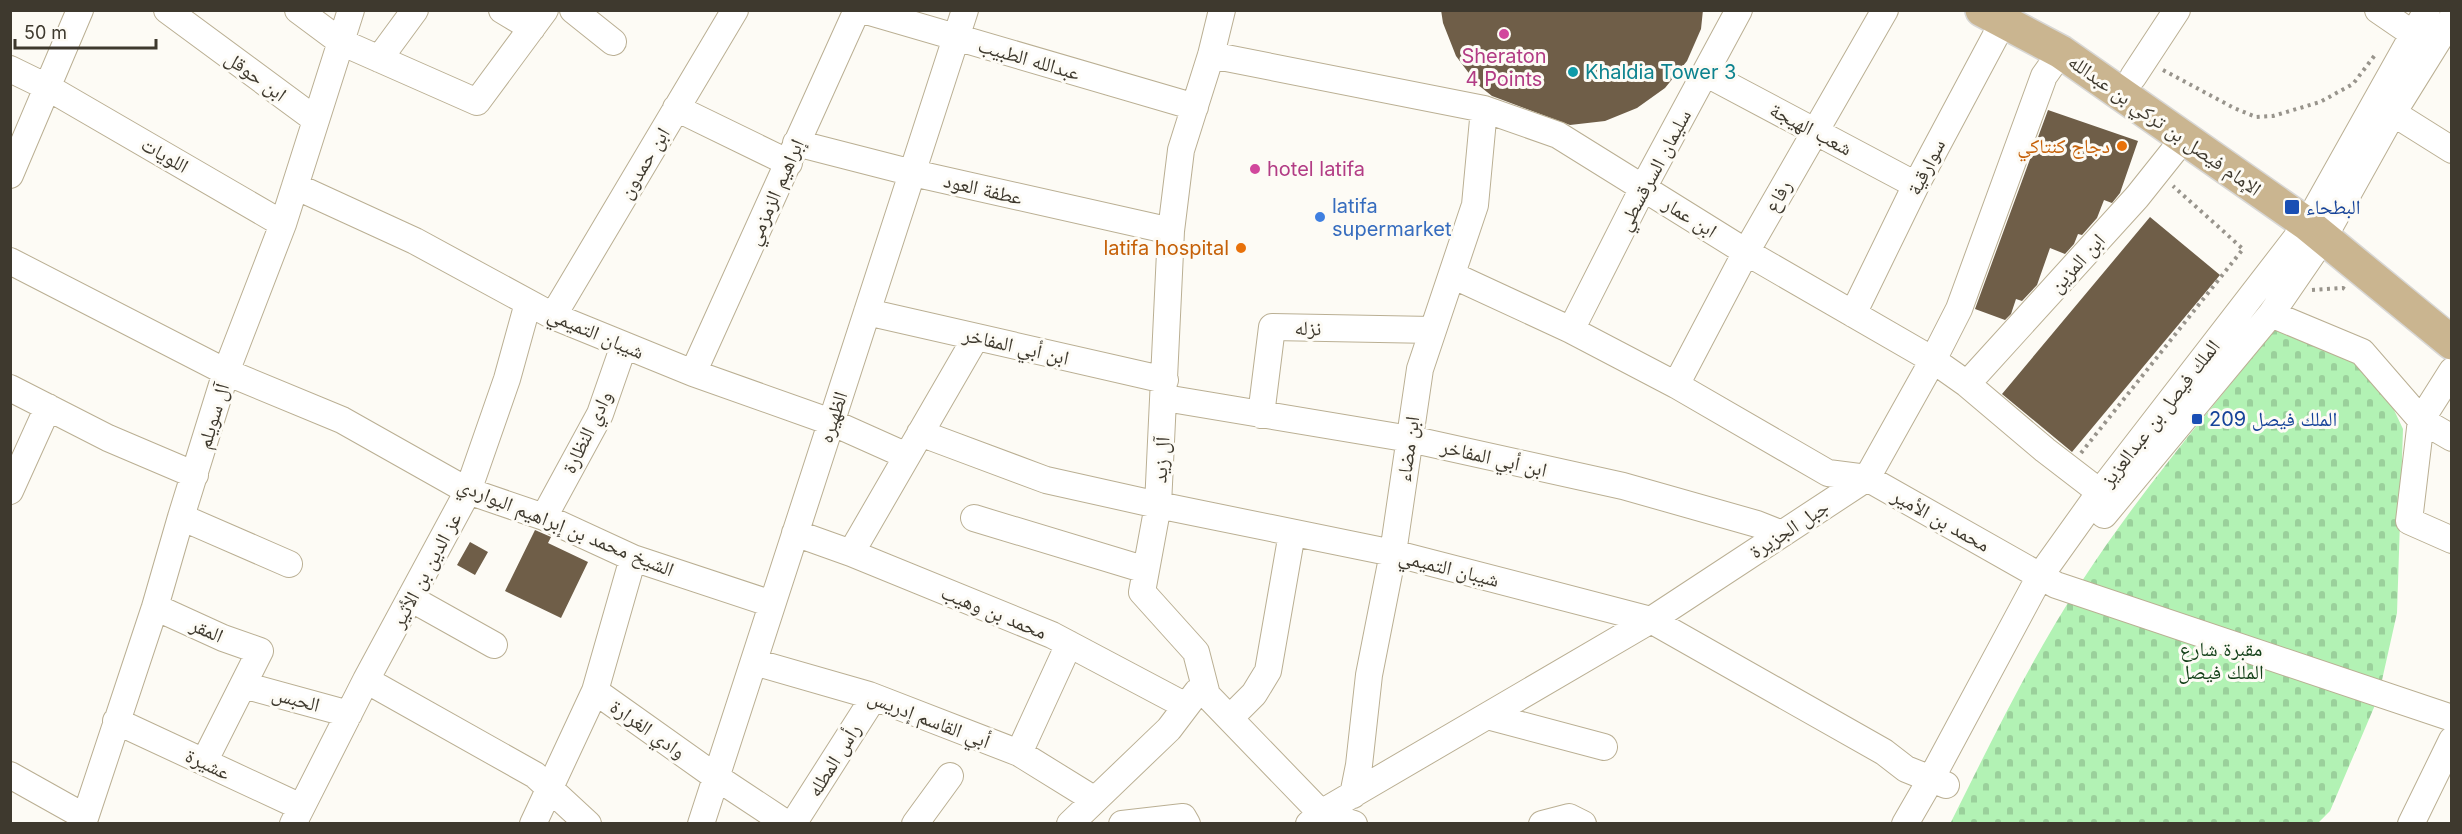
<svg xmlns="http://www.w3.org/2000/svg" width="2462" height="834" font-family="Inter,'Noto Naskh Arabic',sans-serif">
<style>
.cemetery{fill:url(#cemetery-stones)}
.building{fill:#6f5e48}
.lines{fill:none;stroke-linecap:round;stroke-linejoin:round}
.minor-casing{stroke:#baaf93;stroke-width:28}
.major-casing{stroke:#d8d7d5;stroke-width:36}
.path{stroke:#98948c;stroke-width:4;stroke-dasharray:3 4.5;stroke-linecap:butt}
.minor{stroke:#fff;stroke-width:26}
.major{stroke:#cab590;stroke-width:33}
.hotel-dot{fill:#d1479c;stroke:#fdfbf5;stroke-width:2}
.culture-dot{fill:#0f9aa8;stroke:#fdfbf5;stroke-width:2}
.food-dot{fill:#e8710a;stroke:#fdfbf5;stroke-width:2}
.transit-dot{fill:#1a4fb4;stroke:#fdfbf5;stroke-width:2}
.shop-dot{fill:#3f7fe0;stroke:#fdfbf5;stroke-width:2}
.labels{text-anchor:middle;stroke-width:6;stroke-linejoin:round;paint-order:stroke}
.hotel-label{font-size:20px;fill:#b23c85;stroke:#fdfbf5}
.street-label{font-size:20px;fill:#3e392e;stroke:#fdfbf5}
.culture-label{font-size:20px;fill:#0d838f;stroke:#fdfbf5;text-anchor:start}
.food-label{font-size:20px;fill:#c56008;stroke:#fdfbf5;text-anchor:end}
.shop-label{font-size:20px;fill:#366cbe;stroke:#fdfbf5;text-anchor:start}
.transit-label{font-size:20px;fill:#164399;stroke:#fdfbf5;text-anchor:start}
.park-label{font-size:20px;fill:#123f17;stroke:#fdfbf5}
</style>
<defs>
<pattern id="cemetery-stones" width="16" height="16" patternUnits="userSpaceOnUse" patternTransform="scale(1.5)"><rect width="16" height="16" fill="#b2f2b4"/><path d="M2 7V4a2 2 0 0 1 4 0v3zM10 15v-3a2 2 0 0 1 4 0v3z" fill="#9ad09b"/></pattern>
</defs>
<rect width="100%" height="100%" fill="#fdfbf5"/>
<path class="cemetery" d="M 2285,318 L 2370,359 L 2403,429 L 2397,613 L 2378,698 L 2330,811 L 2317,824 L 1950,824 C 1991,742 2030,661 2080,584 C 2141,490 2214,405 2285,318 Z"/>
<path class="building" d="M 1441,10 L 1703,10 L 1701,29 L 1687,61 L 1665,88 L 1637,108 L 1605,121 L 1570,125 L 1492,96 L 1477,84 L 1456,56 L 1443,23 Z
M 2048,110 L 2138,141 L 2120,193 L 2112,203 L 2104,200 L 2097,218 L 2082,235 L 2078,234 L 2074,244 L 2065,254 L 2050,248 L 2037,285 L 2022,301 L 2016,299 L 2011,314 L 2005,320 L 1975,309 Z
M 2150,217 L 2220,275 L 2072,452 L 2002,394 Z
M 535,530 L 551,537 L 548,543 L 588,562 L 561,618 L 505,591 Z
M 470,542 L 488,552 L 475,575 L 457,565 Z"/>
<g class="lines">
<g class="minor-casing">
<path id="minor" d="M 167,10 L 316,120
M 298,10 L 341,42 L 477,102 L 545,10
M 502,10 L 532,28
M 573,10 L 613,42
M 863,10 L 1195,107
M 1222,10 L 1211,55 L 1181,150 L 1171,231 L 1158,505 L 1142,592 L 1196,652 L 1207,695 L 1321,813 L 1354,824
M 2378,10 L 2413,34
M 1211,55 L 1484,109 L 1558,135 L 1746,252 L 1933,360 L 1967,384 L 2045,450 L 2114,503
M 379,59 L 415,10
M 10,69 L 47,87 L 283,224
M 1705,73 L 1916,185
M 2133,77 L 2177,10
M 676,108 L 789,163
M 2393,113 L 2452,150
M 796,143 L 913,173 L 1171,231
M 10,175 L 80,10
M 295,186 L 415,241 L 553,316 L 693,373 L 831,422 L 907,456
M 10,261 L 226,372 L 342,420 L 468,491 L 544,517 L 633,558 L 772,604
M 1452,275 L 1571,330 L 1676,385 L 1828,473 L 1867,478 L 2056,585 L 2452,718
M 867,312 L 1165,380
M 1853,314 L 1916,185 L 2003,22
M 2271,314 L 2362,352 L 2421,420 L 2452,438
M 553,316 L 735,10
M 1571,330 L 1643,188 L 1739,10
M 2452,371 L 2421,420 L 2409,521 L 2452,540
M 693,373 L 857,10
M 1967,384 L 2137,197 L 2184,138
M 1676,385 L 1746,252 L 1885,10
M 10,388 L 108,438 L 195,475
M 1165,398 L 1410,439 L 1623,486 L 1757,524 L 1782,534
M 1261,415 L 1272,327 L 1433,330
M 920,433 L 1046,480 L 1158,505 L 1393,553 L 1651,620 L 1884,752 L 1906,769 L 1946,785
M 10,491 L 48,407
M 2104,515 L 2271,314 L 2324,237 L 2393,113 L 2452,18
M 181,517 L 289,564
M 544,517 L 600,414 L 624,345
M 974,518 L 1146,570
M 795,533 L 851,553 L 1052,635 L 1186,706
M 851,553 L 976,337
M 633,558 L 595,691 L 716,777 L 787,824
M 410,598 L 494,645
M 155,607 L 223,638 L 260,651 L 204,762
M 754,662 L 869,695 L 1019,753 L 1095,800
M 366,680 L 535,775 L 588,824
M 243,685 L 349,714
M 1487,716 L 1604,747
M 1230,718 L 1254,694 L 1268,671 L 1292,533
M 116,721 L 301,807
M 1019,753 L 1069,644
M 10,775 L 85,817
M 1353,795 L 1359,765 L 1369,675 L 1393,553 L 1420,369 L 1475,205 L 1484,109
M 83,824 L 155,607 L 181,517 L 226,372 L 283,224 L 351,10
M 293,824 L 366,680 L 468,491 L 507,379 L 528,303
M 533,824 L 595,691
M 701,824 L 965,10
M 793,824 L 874,697
M 915,824 L 950,776
M 1070,824 L 1169,729 L 1197,692
M 1122,824 L 1183,817 L 1187,824
M 1309,824 L 1321,813 L 1651,620 L 1867,478 L 1933,360 L 1959,309 L 2044,76 L 2061,52
M 1542,824 L 1569,817 L 1583,824
M 1905,824 L 1931,779 L 2040,576 L 2100,492 L 2307,224 L 2427,10
M 2411,824 L 2452,740"/>
</g>
<g class="major-casing">
<path id="major" d="M 1982,10 L 2061,52 L 2307,224 L 2452,343"/>
</g>
<path class="path" d="M 2163,70 L 2234,108 L 2256,117 L 2273,116 L 2320,102 L 2353,84 L 2375,55
M 2312,290 L 2343,288 L 2346,290
M 2081,453 L 2243,249 L 2173,186"/>
<use href="#minor" class="minor"/>
<use href="#major" class="major"/>
</g>
<g class="hotel-dot">
<circle cx="1504" cy="34" r="6"/>
<circle cx="1255" cy="169" r="6"/>
</g>
<circle class="culture-dot" cx="1573" cy="72" r="6"/>
<g class="food-dot">
<circle cx="2122" cy="146" r="6"/>
<circle cx="1241" cy="248" r="6"/>
</g>
<g class="transit-dot">
<rect x="2284" y="199" width="16" height="16" rx="3"/>
<rect x="2191" y="413" width="12" height="12" rx="3"/>
</g>
<circle class="shop-dot" cx="1320" cy="217" r="6"/>
<g class="labels">
<g class="hotel-label">
<text x="1504" y="63">Sheraton<tspan x="1504" dy="23">4 Points</tspan></text>
<text x="1267" y="176" text-anchor="start">hotel latifa</text>
</g>
<g class="street-label">
<text transform="translate(1029 59) rotate(16)" y="7">عبدالله الطبيب</text>
<text transform="translate(256 76) rotate(36)" y="7">ابن حوقل</text>
<text transform="translate(2165 125) rotate(35)" y="7">الإمام فيصل بن تركي بن عبدالله</text>
<text transform="translate(1811 129) rotate(28)" y="7">شعب الهيجة</text>
<text transform="translate(165 155) rotate(30)" y="7">اللويات</text>
<text transform="translate(644 163) rotate(-59)" y="7">ابن حمدون</text>
<text transform="translate(1926 167) rotate(-63)" y="7">سوارقية</text>
<text transform="translate(1654 170) rotate(-62)" y="7">سليمان السرقسطي</text>
<text transform="translate(983 189) rotate(13)" y="7">عطفة العود</text>
<text transform="translate(775 192) rotate(-66)" y="7">إبراهيم الزمزمي</text>
<text transform="translate(1778 196) rotate(-60)" y="7">رفاع</text>
<text transform="translate(1690 217) rotate(32)" y="7">ابن عمار</text>
<text transform="translate(2077 263) rotate(-48)" y="7">ابن المزين</text>
<text transform="translate(1308 328) rotate(1)" y="7">نزله</text>
<text transform="translate(596 333) rotate(23)" y="7">شيبان التميمي</text>
<text transform="translate(1016 346) rotate(13)" y="7">ابن أبي المفاخر</text>
<text transform="translate(2160 413) rotate(-52)" y="7">الملك فيصل بن عبدالعزيز</text>
<text transform="translate(213 416) rotate(-73)" y="7">آل سويلم</text>
<text transform="translate(833 417) rotate(-72)" y="7">الظهيره</text>
<text transform="translate(587 432) rotate(-64)" y="7">وادي النظارة</text>
<text transform="translate(1408 449) rotate(-82)" y="7">ابن مضاء</text>
<text transform="translate(1494 458) rotate(13)" y="7">ابن أبي المفاخر</text>
<text transform="translate(1161 460) rotate(-86)" y="7">آل زيد</text>
<text transform="translate(1941 520) rotate(29)" y="7">محمد بن الأمير</text>
<text transform="translate(566 527) rotate(22)" y="7">الشيخ محمد بن إبراهيم البواردي</text>
<text transform="translate(1789 529) rotate(-33)" y="7">جبل الجزيرة</text>
<text transform="translate(1449 568) rotate(14)" y="7">شيبان التميمي</text>
<text transform="translate(426 570) rotate(-62)" y="7">عز الدين بن الأثير</text>
<text transform="translate(994 612) rotate(22)" y="7">محمد بن وهيب</text>
<text transform="translate(207 630) rotate(24)" y="7">المقر</text>
<text transform="translate(296 699) rotate(15)" y="7">الحبس</text>
<text transform="translate(929 719) rotate(21)" y="7">أبي القاسم إدريس</text>
<text transform="translate(648 729) rotate(35)" y="7">وادي الغرارة</text>
<text transform="translate(834 760) rotate(-58)" y="7">رأس المطله</text>
<text transform="translate(208 764) rotate(25)" y="7">عشيرة</text>
</g>
<g class="culture-label">
<text x="1585" y="79">Khaldia Tower 3</text>
</g>
<g class="food-label">
<text x="2110" y="153">دجاج كنتاكي</text>
<text x="1229" y="255">latifa hospital</text>
</g>
<g class="shop-label">
<text x="1332" y="213">latifa<tspan x="1332" dy="23">supermarket</tspan></text>
</g>
<g class="transit-label">
<text x="2306" y="214">البطحاء</text>
<text x="2209" y="426">الملك فيصل 209</text>
</g>
<g class="park-label">
<text x="2221" y="656">مقبرة شارع<tspan x="2221" dy="23">الملك فيصل</tspan></text>
</g>
</g>
<rect width="2462" height="834" fill="none" stroke="#3e392e" stroke-width="24"/>
<path d="M15 39v9h141v-9" fill="none" stroke="#3e392e" stroke-width="3"/>
<text x="24" y="39" font-size="18" fill="#3e392e" stroke="#fdfbf5" stroke-width="4.5" paint-order="stroke">50 m</text>
</svg>
